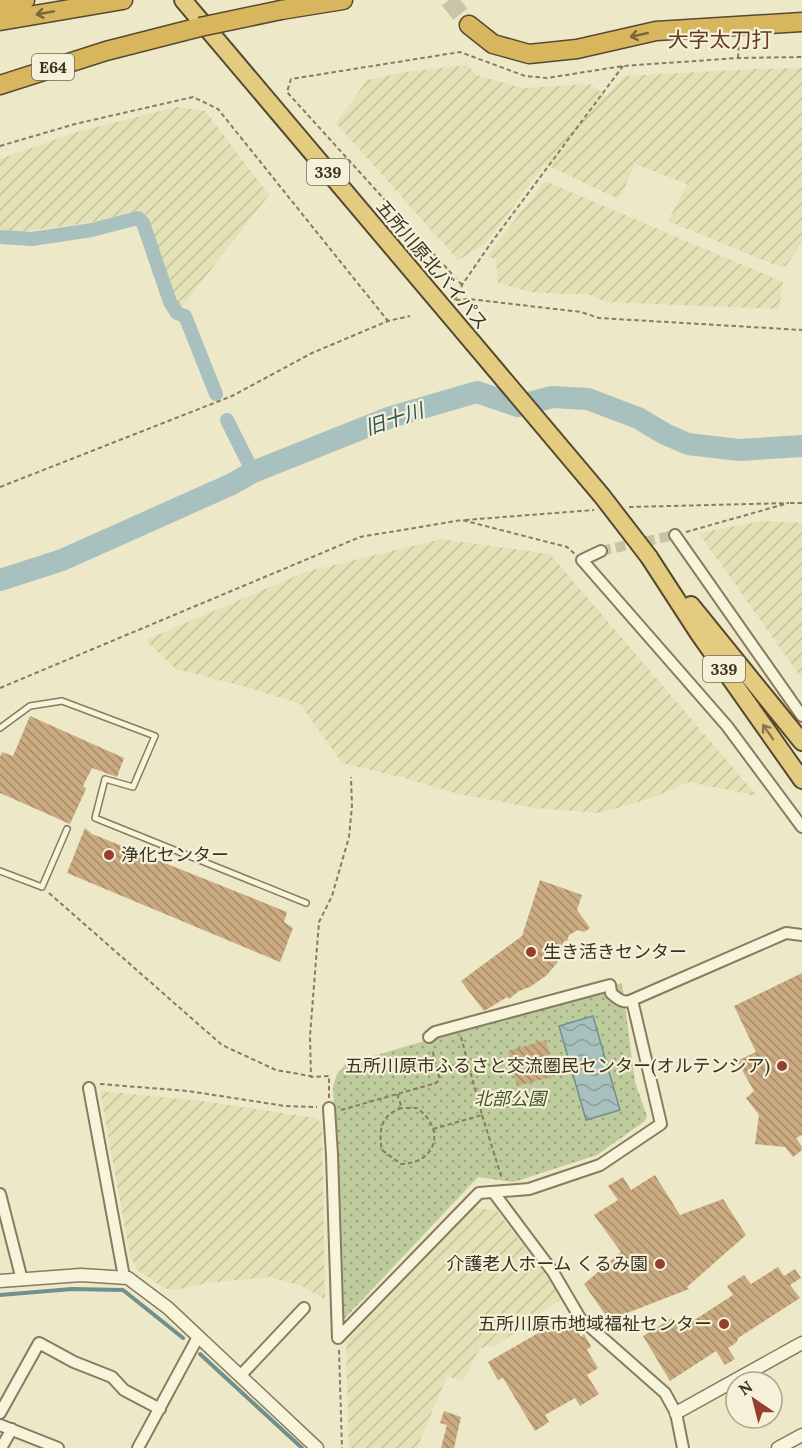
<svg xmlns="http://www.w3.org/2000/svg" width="802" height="1448" font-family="Lora,'Noto Sans JP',serif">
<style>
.farmland{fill:url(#farmland-furrows)}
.park{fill:url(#park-dots)}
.water{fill:url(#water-waves);stroke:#6f908d;stroke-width:1.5}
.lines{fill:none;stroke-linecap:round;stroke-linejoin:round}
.stream{stroke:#6f908d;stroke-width:4}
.canal{stroke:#a9c1be;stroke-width:14}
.river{stroke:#a9c1be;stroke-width:22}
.building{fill:url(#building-back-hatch)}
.minor-tunnel{stroke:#c9c3a7;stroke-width:10;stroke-dasharray:10 5;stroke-linecap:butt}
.motorway-tunnel{stroke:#c9c3a7;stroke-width:18;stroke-dasharray:18 9;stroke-linecap:butt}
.service-casing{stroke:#897b5e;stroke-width:8}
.minor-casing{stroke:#897b5e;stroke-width:14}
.tertiary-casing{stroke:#897b5e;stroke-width:15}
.trunk-casing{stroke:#574931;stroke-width:20}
.motorway-casing{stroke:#574931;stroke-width:21}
.path{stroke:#897b5e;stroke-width:2;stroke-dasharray:4.5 3;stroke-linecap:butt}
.service{stroke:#f8f4db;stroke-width:5}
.minor{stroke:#f8f4db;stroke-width:10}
.tertiary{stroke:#f8f4db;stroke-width:12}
.trunk{stroke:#e3cc80;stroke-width:16}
.motorway{stroke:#d8b65d;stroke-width:18}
.trunk-bridge-casing{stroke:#574931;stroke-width:20;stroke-linecap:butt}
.motorway-bridge-casing{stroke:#574931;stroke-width:21;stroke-linecap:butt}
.trunk-bridge{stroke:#e3cc80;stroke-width:16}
.motorway-bridge{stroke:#d8b65d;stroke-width:18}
.oneway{stroke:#796639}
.oneway2{stroke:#86774c}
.poi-dot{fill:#963f30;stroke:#f5f1d8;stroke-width:2}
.labels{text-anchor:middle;stroke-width:4.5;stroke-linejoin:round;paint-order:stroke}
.shield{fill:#f5f1d8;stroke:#726b58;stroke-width:1.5}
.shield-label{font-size:16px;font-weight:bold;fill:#3a3121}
.street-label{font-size:18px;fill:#3a3121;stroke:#f5f1d8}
.poi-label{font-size:18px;fill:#3a3121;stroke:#f5f1d8;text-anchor:end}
.park-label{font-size:18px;font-style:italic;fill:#435528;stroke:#f5f1d8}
.water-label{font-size:20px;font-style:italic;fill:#315559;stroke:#f5f1d8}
.quarter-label{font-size:21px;fill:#653a22;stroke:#f5f1d8}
</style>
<defs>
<pattern id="farmland-furrows" width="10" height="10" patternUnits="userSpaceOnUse" patternTransform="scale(1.5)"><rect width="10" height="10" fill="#e3e2b6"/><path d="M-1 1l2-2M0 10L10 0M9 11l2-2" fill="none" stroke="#c4c29c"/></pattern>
<pattern id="park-dots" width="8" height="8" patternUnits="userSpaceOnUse" patternTransform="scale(1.5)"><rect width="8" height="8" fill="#becb9c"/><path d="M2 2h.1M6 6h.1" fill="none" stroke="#9ba57f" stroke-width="1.8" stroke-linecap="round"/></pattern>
<pattern id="water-waves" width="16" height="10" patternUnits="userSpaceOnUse" patternTransform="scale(1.5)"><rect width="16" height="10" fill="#a9c1be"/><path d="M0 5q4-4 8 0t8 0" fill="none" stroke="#8b9d9a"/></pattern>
<pattern id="building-back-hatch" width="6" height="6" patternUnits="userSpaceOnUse" patternTransform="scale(1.5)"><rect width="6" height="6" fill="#caaa80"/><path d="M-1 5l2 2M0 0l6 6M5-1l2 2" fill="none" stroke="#a58b68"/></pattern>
</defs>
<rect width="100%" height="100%" fill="#ede8c8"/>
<path class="farmland" d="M 467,65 L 477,75 L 522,88 L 590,84 L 606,96 L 625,76 L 754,69 L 802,68 L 802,246 L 800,245 L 786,266 L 780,267 L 668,221 L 687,184 L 635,164 L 621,196 L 616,198 L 545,164 L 485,244 L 458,260 L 336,123 L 367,80 L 406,72 Z
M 177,107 L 205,111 L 269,195 L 181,308 L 178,305 L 144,215 L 12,233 L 0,231 L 0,159 L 77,132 Z
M 545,181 L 783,282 L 779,309 L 606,302 L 587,294 L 563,294 L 531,292 L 498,283 L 496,259 L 488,257 L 490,252 Z
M 762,521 L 802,523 L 802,679 L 699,533 Z
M 442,539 L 550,554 L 757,796 L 689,782 L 654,797 L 601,813 L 534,808 L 458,794 L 405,778 L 342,763 L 300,704 L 250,688 L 175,669 L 146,640 L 305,572 Z
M 100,1091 L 202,1101 L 316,1118 L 322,1124 L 325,1299 L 302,1286 L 270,1277 L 205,1283 L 191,1287 L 172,1290 L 164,1288 L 137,1270 L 130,1256 Z
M 471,1207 L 497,1211 L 549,1279 L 561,1299 L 494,1347 L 489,1345 L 479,1349 L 463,1381 L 447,1376 L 417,1448 L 349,1448 L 346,1342 Z"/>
<path class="park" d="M 622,983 L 635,1082 L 647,1116 L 645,1121 L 597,1155 L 514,1182 L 478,1177 L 344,1319 L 333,1086 L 337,1074 L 346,1064 Z"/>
<path class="water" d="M 593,1016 L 620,1110 L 586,1120 L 559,1026 Z"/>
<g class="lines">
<path class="stream" d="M 0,1295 L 72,1289 L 123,1290 L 183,1338
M 200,1354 L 302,1448"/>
<path class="canal" d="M 0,237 L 32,239 L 92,230 L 138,218 L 143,223 L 170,302 L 177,313 L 185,316 L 216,394
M 227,420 L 253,472"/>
<path class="river" d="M 0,580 L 62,560 L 232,484 L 253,472 L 391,417 L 477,392 L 518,406 L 552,397 L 588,399 L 638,418 L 665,434 L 688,444 L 739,450 L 802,446"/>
</g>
<path class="building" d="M 30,716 L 124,758 L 117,777 L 92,768 L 83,786 L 86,789 L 70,824 L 0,793 L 0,757 L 2,752 L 13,756 Z
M 85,828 L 92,834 L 287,912 L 284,922 L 293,928 L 280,962 L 67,873 Z
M 540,880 L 582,895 L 577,910 L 590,928 L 584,932 L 578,930 L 569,935 L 567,941 L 564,941 L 557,963 L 547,975 L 530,987 L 519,991 L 509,999 L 507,997 L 484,1011 L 461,981 L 522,936 Z
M 802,973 L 802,1135 L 796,1138 L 802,1147 L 802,1150 L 793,1157 L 785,1147 L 755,1144 L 759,1115 L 746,1098 L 754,1091 L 737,1061 L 756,1052 L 734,1006 Z
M 546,1040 L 555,1076 L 517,1086 L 508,1051 Z
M 655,1175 L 680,1215 L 723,1199 L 746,1235 L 687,1287 L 689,1289 L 609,1320 L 584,1284 L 621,1252 L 594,1215 L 618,1200 L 608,1186 L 623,1177 L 631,1190 Z
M 778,1267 L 784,1276 L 795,1269 L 801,1278 L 790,1285 L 800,1298 L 738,1338 L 737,1342 L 728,1348 L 735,1359 L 725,1365 L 716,1351 L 670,1381 L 643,1336 L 672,1318 L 679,1330 L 733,1295 L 727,1286 L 744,1275 L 751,1284 Z
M 568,1316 L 581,1337 L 584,1334 L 591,1346 L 587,1350 L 598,1368 L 587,1375 L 599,1394 L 580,1406 L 575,1398 L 545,1415 L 549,1422 L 535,1431 L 503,1378 L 498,1380 L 488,1362 Z
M 444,1411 L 461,1417 L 454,1448 L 441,1448 L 447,1425 L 440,1423 Z"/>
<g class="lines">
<path class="minor-tunnel" d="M 601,551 L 675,535"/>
<path class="motorway-tunnel" d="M 449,0 L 469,25"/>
<g class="service-casing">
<path id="service" d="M 0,728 L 30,706 L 62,701 L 155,736 L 133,787 L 105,779 L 95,818 L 306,903
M 0,871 L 42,887 L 67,829"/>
</g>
<g class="minor-casing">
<path id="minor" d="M 675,535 L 802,716
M 601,551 L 582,560 L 727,726 L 802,827
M 429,1037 L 435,1032 L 610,985 L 611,993 C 618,999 623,1004 632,1000
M 89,1088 L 124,1277
M 329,1108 L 332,1155 L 338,1338
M 494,1193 L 553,1272 L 580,1318 L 665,1393 L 676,1413 L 683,1448
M 0,1194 L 22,1280
M 338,1338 L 479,1193 L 529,1189 L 600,1165 L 661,1124 L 632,1000 L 786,933 L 802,935
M 240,1376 L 304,1308
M 0,1413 L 39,1343 L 74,1362 L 112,1377 L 124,1390 L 160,1409
M 0,1425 L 58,1448
M 1,1448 L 12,1429
M 138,1448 L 198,1337"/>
</g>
<g class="tertiary-casing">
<path id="tertiary" d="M 0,1281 L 81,1275 L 128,1278 L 168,1308 L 317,1448
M 676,1413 L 802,1343
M 778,1448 L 802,1435"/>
</g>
<g class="trunk-casing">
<path id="trunk" d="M 183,0 L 473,343
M 649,557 L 699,634 L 802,780
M 691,605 L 802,742"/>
</g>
<g class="motorway-casing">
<path id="motorway" d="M 0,5 L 25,0
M 281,10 L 343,0
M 0,21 L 123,0
M 469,25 L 493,44 L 529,54 L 577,49 L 656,31 L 802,22
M 0,85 L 106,51 L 200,27"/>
</g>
<path class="path" d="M 738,58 L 739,41
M 0,146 L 75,124 L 193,97 L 218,109 L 388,321
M 462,285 L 287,92 L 291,79 L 460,52 L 525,76 L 547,78 L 623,66 L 738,58 L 802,57
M 454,300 L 459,294 L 462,285 L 491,243 L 623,66
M 456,300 L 469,299 L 581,312 L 599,318 L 802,330
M 0,487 L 232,396 L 312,353 L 388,321 L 410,316
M 790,503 L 802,503
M 629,507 L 789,503
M 465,520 L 594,510
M 686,532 L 785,504
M 0,688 L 360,537 L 462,520 L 567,547 L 575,554
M 49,893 L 222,1045 L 276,1070 L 310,1076
M 100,1084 L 188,1091 L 285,1106 L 317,1107
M 397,1094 L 402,1108 C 381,1114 378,1131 382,1150 L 401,1164 C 437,1163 446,1129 417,1108 L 402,1108
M 329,1098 L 329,1076 L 311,1077 L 310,1036 L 319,922 L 332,896 L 349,837 L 352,806 L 351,777
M 341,1110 L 436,1083 L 439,1080 L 439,1076 L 432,1049
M 482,1115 L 502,1179
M 433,1129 L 482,1115 L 461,1037
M 339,1350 L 342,1448"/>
<use href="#service" class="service"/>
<use href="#minor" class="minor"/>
<use href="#tertiary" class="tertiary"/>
<use href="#trunk" class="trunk"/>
<use href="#motorway" class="motorway"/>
<g class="trunk-bridge-casing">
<path id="trunk-bridge" d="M 473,343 L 602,496 L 649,557"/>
</g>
<g class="motorway-bridge-casing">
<path id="motorway-bridge" d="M 200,27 L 281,10"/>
</g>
<use href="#trunk-bridge" class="trunk-bridge"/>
<use href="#motorway-bridge" class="motorway-bridge"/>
</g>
<defs><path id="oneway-shaft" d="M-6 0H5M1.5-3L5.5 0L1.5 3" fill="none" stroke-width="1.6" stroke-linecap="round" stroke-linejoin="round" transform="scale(1.5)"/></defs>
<g class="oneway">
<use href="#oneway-shaft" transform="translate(45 13) rotate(170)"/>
<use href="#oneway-shaft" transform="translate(639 35) rotate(167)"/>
</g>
<use class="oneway2" href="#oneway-shaft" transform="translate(768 732) rotate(-125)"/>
<g class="poi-dot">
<circle cx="109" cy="855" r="6"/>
<circle cx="531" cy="952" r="6"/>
<circle cx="782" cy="1066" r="6"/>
<circle cx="660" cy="1264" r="6"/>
<circle cx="724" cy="1324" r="6"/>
</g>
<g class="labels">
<g class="shield">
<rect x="32" y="54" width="42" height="26" rx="4.5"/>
<rect x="307" y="159" width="42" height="26" rx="4.5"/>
<rect x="703" y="656" width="42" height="26" rx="4.5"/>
</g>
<g class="shield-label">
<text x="53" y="73">E64</text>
<text x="328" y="178">339</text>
<text x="724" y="675">339</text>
</g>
<g class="street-label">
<text transform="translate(432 265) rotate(50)" y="6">五所川原北バイパス</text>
</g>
<g class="poi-label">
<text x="121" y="861" text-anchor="start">浄化センター</text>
<text x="543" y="958" text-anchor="start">生き活きセンター</text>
<text x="770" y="1072">五所川原市ふるさと交流圏民センター(オルテンシア)</text>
<text x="648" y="1270">介護老人ホーム くるみ園</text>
<text x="712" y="1330">五所川原市地域福祉センター</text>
</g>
<g class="park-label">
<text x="510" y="1105">北部公園</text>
</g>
<g class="water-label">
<text transform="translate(394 419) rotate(-18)" y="7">旧十川</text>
</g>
<g class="quarter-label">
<text x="720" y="47">大字太刀打</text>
</g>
</g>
<g transform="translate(754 1400) rotate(325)"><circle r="28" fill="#f5f1d8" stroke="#aaa48f" stroke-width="1.5"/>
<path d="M0-4.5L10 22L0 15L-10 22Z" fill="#963f30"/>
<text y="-9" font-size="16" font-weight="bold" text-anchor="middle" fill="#3a3121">N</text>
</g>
</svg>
